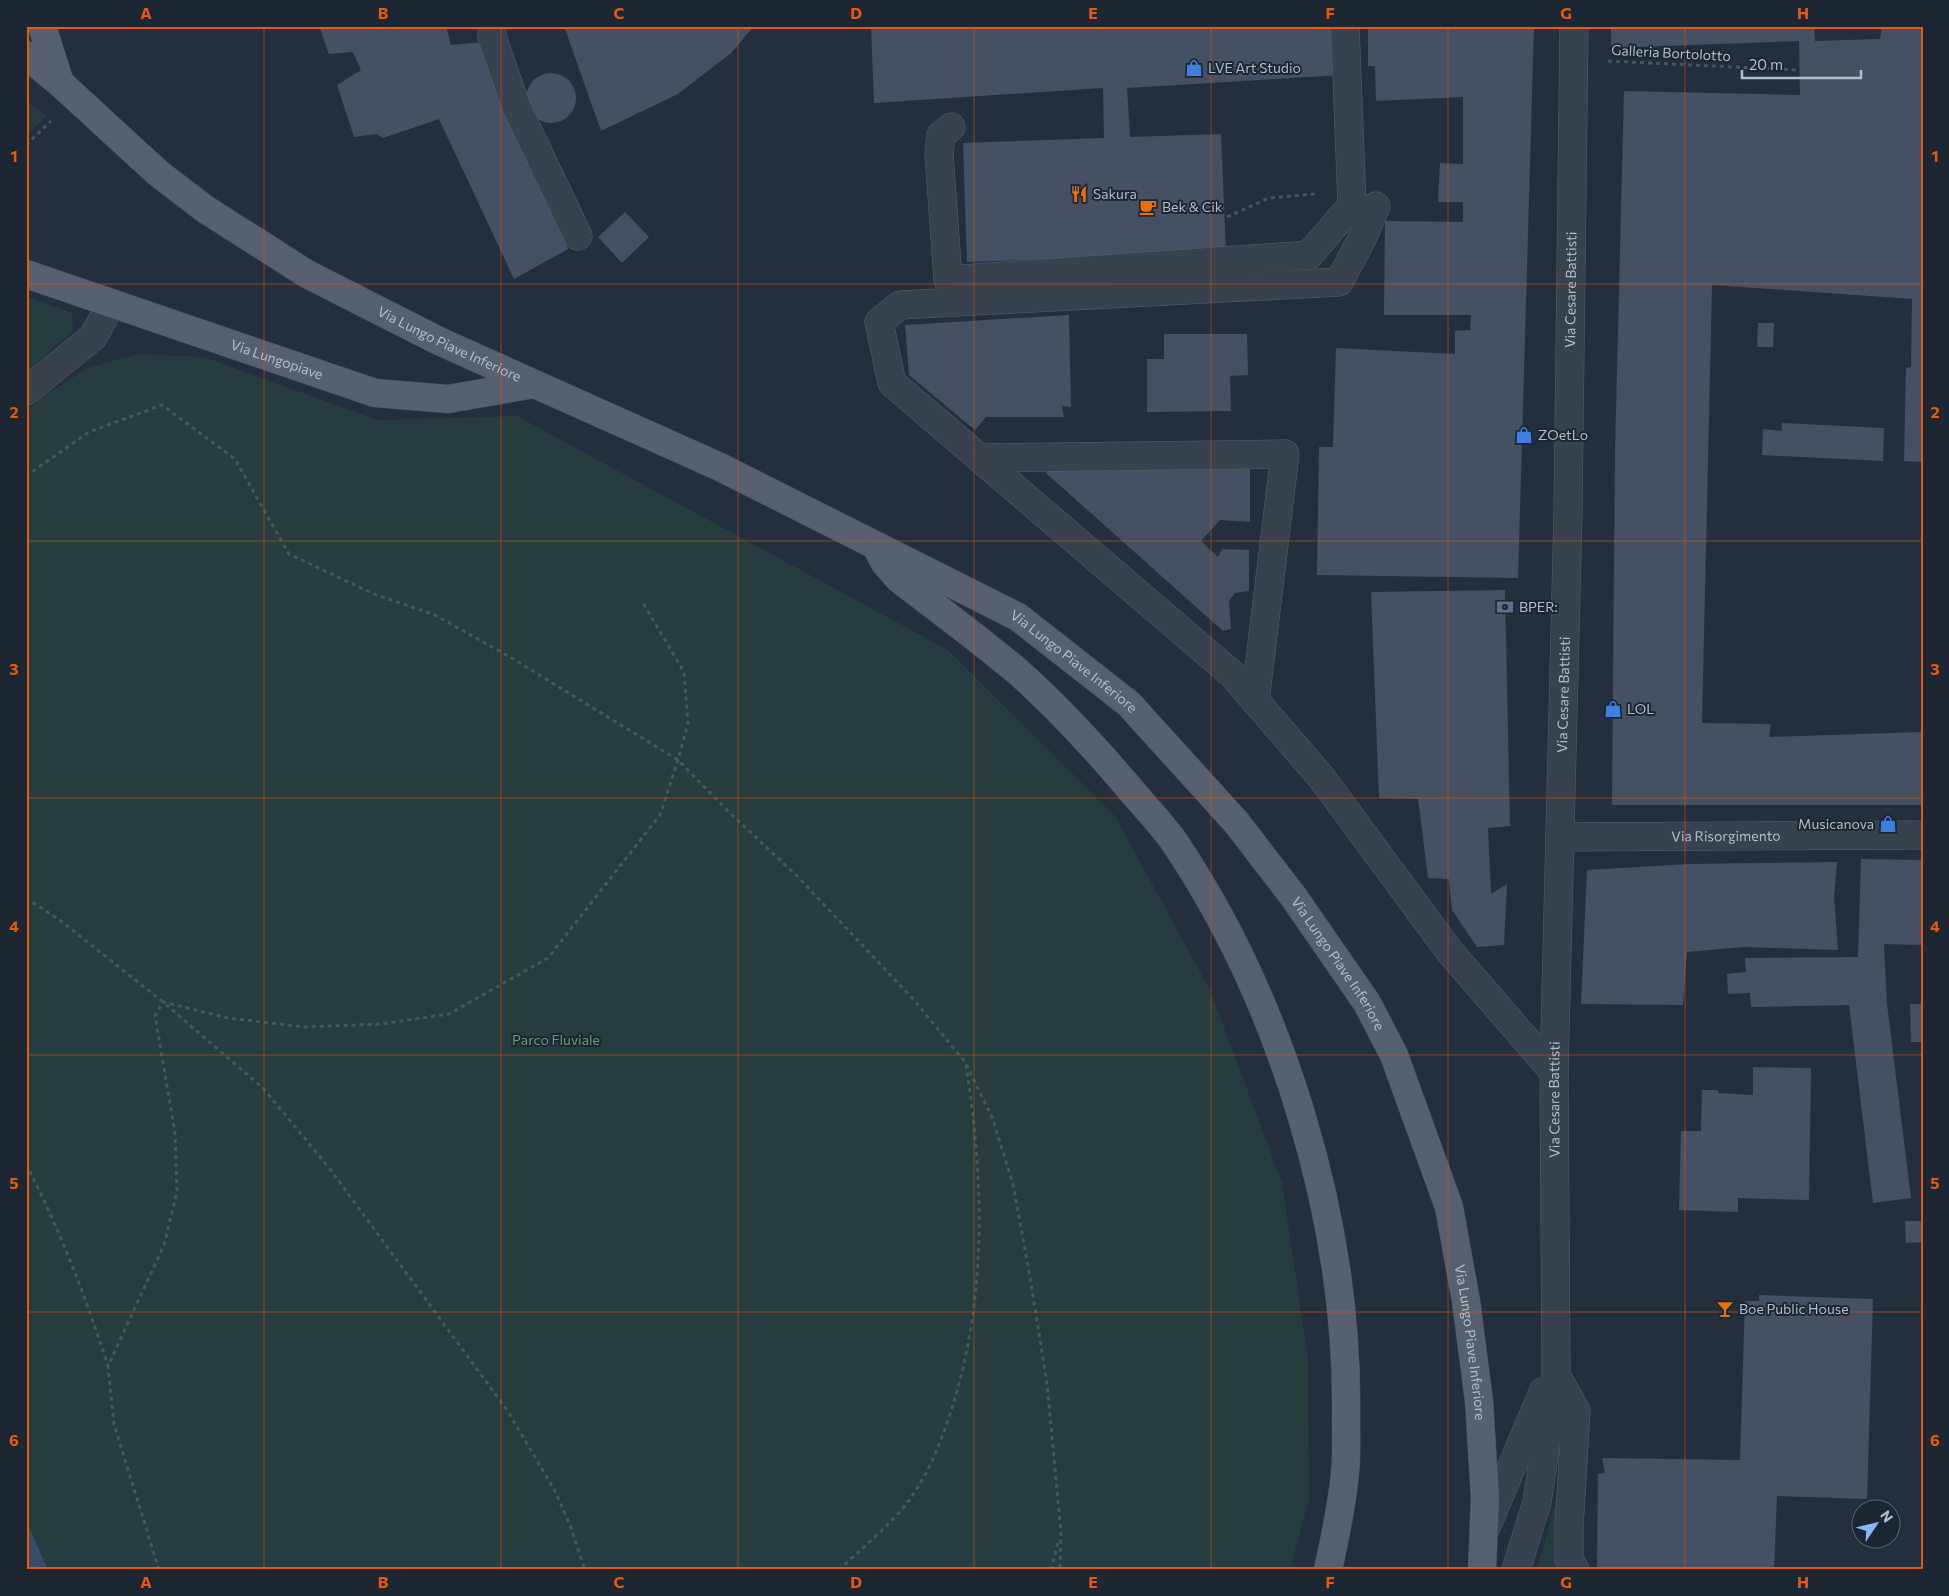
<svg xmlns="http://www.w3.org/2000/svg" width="1949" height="1596" font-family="Commissioner,sans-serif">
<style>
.green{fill:#263c3f}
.water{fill:#394c67}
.building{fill:#455162}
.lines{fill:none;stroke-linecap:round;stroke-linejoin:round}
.minor-casing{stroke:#565f6c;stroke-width:29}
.major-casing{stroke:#414a57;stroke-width:29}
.path{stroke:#44595c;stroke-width:3;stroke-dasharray:4 4;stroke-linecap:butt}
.minor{stroke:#38414e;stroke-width:28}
.major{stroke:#56606e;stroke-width:28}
.grid{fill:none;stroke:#e8590c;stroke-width:1;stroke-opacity:0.55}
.labels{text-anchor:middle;stroke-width:4;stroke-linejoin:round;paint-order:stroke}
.street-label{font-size:14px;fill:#b4bcc9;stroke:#1d2633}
.poi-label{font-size:14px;fill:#b4bcc9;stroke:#1d2633;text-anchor:start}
.park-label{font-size:14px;fill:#6b9a76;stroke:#1d2633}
.neatline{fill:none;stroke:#e8590c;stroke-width:2}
.grid-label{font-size:16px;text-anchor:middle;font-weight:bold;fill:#e8590c}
</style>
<rect width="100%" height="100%" fill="#242f3e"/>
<path class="green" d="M 26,100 L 47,116 L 26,135 Z
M 26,296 L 72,313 L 73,331 L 26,372 Z
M 138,354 L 204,357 L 377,420 L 517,416 L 948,650 L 1115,816 L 1210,990 L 1282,1183 L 1308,1359 L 1309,1499 L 1290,1570 L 48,1570 L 26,1520 L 26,411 L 42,397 L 88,368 Z
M 1558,1494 L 1561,1494 C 1555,1525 1549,1541 1566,1570 L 1537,1570 Z"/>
<path class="water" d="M 26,1520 L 48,1570 L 26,1570 Z"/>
<path class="building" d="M 319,26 L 452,26 L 447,29 L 451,45 L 484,42 L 501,95 L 568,249 L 514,279 L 439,119 L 383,138 L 376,134 L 354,137 L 337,85 L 361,70 L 353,52 L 329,54 Z
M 564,26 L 754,26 L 731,53 L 678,94 L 601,131 Z
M 871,26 L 1337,26 L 1342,75 L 1127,88 L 1130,137 L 1221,134 L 1226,253 L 967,262 L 963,143 L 1104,138 L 1103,88 L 874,103 Z
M 1368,26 L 1534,26 L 1518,578 L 1317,575 L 1319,447 L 1333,447 L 1336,348 L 1455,354 L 1455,331 L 1470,330 L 1471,315 L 1384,315 L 1385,221 L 1463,222 L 1463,202 L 1438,202 L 1440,163 L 1463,164 L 1463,97 L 1376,101 L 1375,66 L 1368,66 Z
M 1611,26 L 1814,26 L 1815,41 L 1880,39 L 1882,26 L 1923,26 L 1923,462 L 1904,461 L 1906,368 L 1911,367 L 1912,299 L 1712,285 L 1702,723 L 1771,724 L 1769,737 L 1923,732 L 1923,805 L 1612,805 L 1615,452 L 1624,91 L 1800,95 L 1799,41 L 1611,48 Z
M526 98a25 25 0 1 1 50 0a25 25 0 1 1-50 0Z
M 625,212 L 649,237 L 622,263 L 598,237 Z
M 1069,315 L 1071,407 L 1062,406 L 1064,417 L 986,417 L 975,430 L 909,375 L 905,325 Z
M 1758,323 L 1774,323 L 1773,347 L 1757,347 Z
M 1164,334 L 1247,334 L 1248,375 L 1230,376 L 1231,411 L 1147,412 L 1147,359 L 1164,359 Z
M 1782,423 L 1884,428 L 1883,461 L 1762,455 L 1763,429 L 1782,431 Z
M 1047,466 L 1250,468 L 1250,522 L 1220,520 L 1201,541 L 1218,557 L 1222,549 L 1249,550 L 1249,591 L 1235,593 L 1229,601 L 1231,629 L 1223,631 L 1046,473 Z
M 1505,590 L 1510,826 L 1488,828 L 1491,894 L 1507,884 L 1504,945 L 1477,947 L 1452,910 L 1449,879 L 1428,878 L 1418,799 L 1379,798 L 1371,592 Z
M 1861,859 L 1923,860 L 1923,945 L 1884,944 L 1887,1004 L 1911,1198 L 1873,1203 L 1849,1005 L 1751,1007 L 1750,993 L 1728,994 L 1727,974 L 1746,972 L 1745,958 L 1858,957 Z
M 1837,862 L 1834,897 L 1838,950 L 1743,947 L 1687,952 L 1683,1005 L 1581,1004 L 1587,870 L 1690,864 Z
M 1910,1004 L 1923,1004 L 1923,1042 L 1911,1042 Z
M 1753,1067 L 1811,1068 L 1809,1200 L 1738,1198 L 1738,1212 L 1679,1210 L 1681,1131 L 1701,1131 L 1702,1090 L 1718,1090 L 1718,1093 L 1753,1095 Z
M 1905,1221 L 1923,1221 L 1923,1242 L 1906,1243 Z
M 1759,1295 L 1873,1299 L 1867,1499 L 1777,1496 L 1774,1570 L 1597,1570 L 1598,1474 L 1605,1473 L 1602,1458 L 1740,1460 L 1745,1301 L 1759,1301 Z"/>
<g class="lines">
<g class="minor-casing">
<g id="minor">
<path d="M 492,26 L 492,37 L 516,106 L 578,236"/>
<path d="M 951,127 L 941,135 L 939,153 L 948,280 L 1309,255 L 1352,205 L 1345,26"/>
<path d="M 1376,206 L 1363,237 L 1339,282 L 900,305 L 879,322 L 892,383 L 1233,675 L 1321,777 L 1450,952 L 1554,1072"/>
<path d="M 26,391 L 93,337 L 112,303"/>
<path d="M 980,458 L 1285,454 L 1255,701"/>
<path id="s1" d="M 1560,837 L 1923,835"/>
<path d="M 1556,1375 L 1576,1411 L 1569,1528 L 1569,1558 L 1575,1570"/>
<path d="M 1485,1530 L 1543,1392"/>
<path id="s2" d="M 1516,1570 L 1537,1502 L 1556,1375 L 1554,1072 L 1568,512 L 1574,26"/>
</g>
</g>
<g class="major-casing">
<g id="major">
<path d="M 42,26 L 60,83"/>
<path id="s3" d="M 26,55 L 60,83 L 158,173 L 205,209 L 307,274 L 441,342 L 720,467 L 1018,617 L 1129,704 L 1236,822 L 1293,896 L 1367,1003 L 1394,1055 L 1449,1207 L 1466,1301 L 1479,1401 L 1485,1498 L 1482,1570"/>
<path id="s4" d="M 26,274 L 375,393 L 448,399 L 534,384"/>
<path d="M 879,552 L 885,563 L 899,579 C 938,609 979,639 1017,671 C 1060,709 1099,752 1136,796 C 1148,810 1162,825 1173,840 C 1282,1001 1349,1222 1346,1416 C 1346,1435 1347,1455 1345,1473 C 1342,1505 1335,1538 1328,1570"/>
</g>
</g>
<path class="path" d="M 1608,61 L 1797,70
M 26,145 L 51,121
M 1227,217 L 1269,198 L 1315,194
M 26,476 L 89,432 L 162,405 L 235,459 L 289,554 L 374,594 L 435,615 L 510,657 L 678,760 L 729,812 L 798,877 L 914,1000 L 965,1062 L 992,1117 L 1013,1184 L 1030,1277 L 1047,1384 L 1061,1532 L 1060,1570
M 26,898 L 61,921 L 163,1002 L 263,1088 L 330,1169 L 507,1410 L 555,1491 L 570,1525 L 585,1570
M 26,1164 C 60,1230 85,1295 108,1366
M 159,1570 L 114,1424 L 108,1366 L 164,1245 L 177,1192 L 175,1133 L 155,1016 L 163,1002 L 228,1018 L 305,1027 L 380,1024 L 449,1014 L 548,958 L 660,815 L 678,760 L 688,723 L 684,672 L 643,603
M 839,1570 C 859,1551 891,1524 907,1503 C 929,1474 941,1442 952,1408 C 987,1296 984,1180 966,1065
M 1051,1570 L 1059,1539"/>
<use href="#minor" class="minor"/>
<use href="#major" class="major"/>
</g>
<path class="grid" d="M 264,26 L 264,1570M 501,26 L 501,1570M 738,26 L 738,1570M 974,26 L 974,1570M 1211,26 L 1211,1570M 1448,26 L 1448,1570M 1685,26 L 1685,1570M 26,284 L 1923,284M 26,541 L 1923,541M 26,798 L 1923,798M 26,1055 L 1923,1055M 26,1312 L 1923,1312"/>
<defs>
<g id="shop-bare" transform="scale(1.35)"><path d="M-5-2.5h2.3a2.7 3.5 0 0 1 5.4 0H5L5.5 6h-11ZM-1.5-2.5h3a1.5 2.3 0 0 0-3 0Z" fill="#3f7fe0" stroke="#1d2633" stroke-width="2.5" paint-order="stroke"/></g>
<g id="restaurant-bare" transform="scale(1.35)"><path d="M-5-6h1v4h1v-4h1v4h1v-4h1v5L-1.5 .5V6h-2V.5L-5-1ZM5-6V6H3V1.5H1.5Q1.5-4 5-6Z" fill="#e8710a" stroke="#1d2633" stroke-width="2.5" paint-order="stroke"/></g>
<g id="cafe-bare" transform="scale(1.35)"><path d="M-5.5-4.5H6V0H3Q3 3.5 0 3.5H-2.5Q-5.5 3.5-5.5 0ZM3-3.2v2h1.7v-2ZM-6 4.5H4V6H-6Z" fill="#e8710a" stroke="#1d2633" stroke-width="2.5" paint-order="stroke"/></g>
<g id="bank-bare" transform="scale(1.35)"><path d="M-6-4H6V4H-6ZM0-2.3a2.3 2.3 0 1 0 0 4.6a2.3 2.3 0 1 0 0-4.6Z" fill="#5c6f8a" stroke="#1d2633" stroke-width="2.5" paint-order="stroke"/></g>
<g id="bar-bare" transform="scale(1.35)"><path d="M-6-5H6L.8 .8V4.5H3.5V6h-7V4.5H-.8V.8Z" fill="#e8710a" stroke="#1d2633" stroke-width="2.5" paint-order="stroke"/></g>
</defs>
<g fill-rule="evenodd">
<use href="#shop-bare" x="1194" y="68"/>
<use href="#restaurant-bare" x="1079" y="194"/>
<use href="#cafe-bare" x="1148" y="207"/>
<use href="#shop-bare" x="1524" y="435"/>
<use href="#bank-bare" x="1505" y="607"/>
<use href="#shop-bare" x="1613" y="709"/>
<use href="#shop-bare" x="1888" y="824"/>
<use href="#bar-bare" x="1725" y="1309"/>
</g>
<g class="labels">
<g class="street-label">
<text transform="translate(1671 53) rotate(3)" y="5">Galleria Bortolotto</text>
<text dy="5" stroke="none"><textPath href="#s2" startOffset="1285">Via Cesare Battisti</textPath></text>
<text dy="5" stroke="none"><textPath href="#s3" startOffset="516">Via Lungo Piave Inferiore</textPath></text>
<text dy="5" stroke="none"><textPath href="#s4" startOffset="265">Via Lungopiave</textPath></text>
<text dy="5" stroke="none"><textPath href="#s3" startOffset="1218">Via Lungo Piave Inferiore</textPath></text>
<text dy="5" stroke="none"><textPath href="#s2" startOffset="880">Via Cesare Battisti</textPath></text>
<text dy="5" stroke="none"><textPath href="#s1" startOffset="166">Via Risorgimento</textPath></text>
<text dy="5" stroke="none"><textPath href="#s3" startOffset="1622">Via Lungo Piave Inferiore</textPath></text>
<text dy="5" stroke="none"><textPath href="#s2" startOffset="475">Via Cesare Battisti</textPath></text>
<text dy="5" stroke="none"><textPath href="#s3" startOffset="2028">Via Lungo Piave Inferiore</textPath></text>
</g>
<g class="poi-label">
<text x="1208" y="73">LVE Art Studio</text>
<text x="1093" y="199">Sakura</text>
<text x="1162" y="212">Bek &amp; Cik</text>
<text x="1538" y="440">ZOetLo</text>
<text x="1519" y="612">BPER:</text>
<text x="1627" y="714">LOL</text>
<text x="1874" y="829" text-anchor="end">Musicanova</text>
<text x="1739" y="1314">Boe Public House</text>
</g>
<g class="park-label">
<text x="556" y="1045">Parco Fluviale</text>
</g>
</g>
<rect width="1949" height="1596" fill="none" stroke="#1d2633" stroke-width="55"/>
<g transform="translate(1876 1524) rotate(55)"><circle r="24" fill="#1d2633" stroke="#59626f"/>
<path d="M0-4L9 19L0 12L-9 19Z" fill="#8ab4f8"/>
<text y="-8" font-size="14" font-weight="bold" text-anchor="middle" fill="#b4bcc9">N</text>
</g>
<path d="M1742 70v8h119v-8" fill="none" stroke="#b4bcc9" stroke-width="2.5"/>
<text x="1749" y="70" font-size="15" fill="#b4bcc9" stroke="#1d2633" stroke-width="4" paint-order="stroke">20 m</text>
<rect x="28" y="28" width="1894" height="1540" class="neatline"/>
<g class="grid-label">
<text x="146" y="19">A</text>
<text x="383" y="19">B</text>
<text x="619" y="19">C</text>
<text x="856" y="19">D</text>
<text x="1093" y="19">E</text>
<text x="1330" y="19">F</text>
<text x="1566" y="19">G</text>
<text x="1803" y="19">H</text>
<text x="14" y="162">1</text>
<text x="1935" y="162">1</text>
<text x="14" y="418">2</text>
<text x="1935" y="418">2</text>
<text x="14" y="675">3</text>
<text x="1935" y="675">3</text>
<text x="14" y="932">4</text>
<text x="1935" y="932">4</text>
<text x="14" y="1189">5</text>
<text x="1935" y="1189">5</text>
<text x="14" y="1446">6</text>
<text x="1935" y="1446">6</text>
<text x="146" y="1588">A</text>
<text x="383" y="1588">B</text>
<text x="619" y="1588">C</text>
<text x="856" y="1588">D</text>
<text x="1093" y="1588">E</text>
<text x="1330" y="1588">F</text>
<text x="1566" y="1588">G</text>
<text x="1803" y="1588">H</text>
</g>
</svg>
